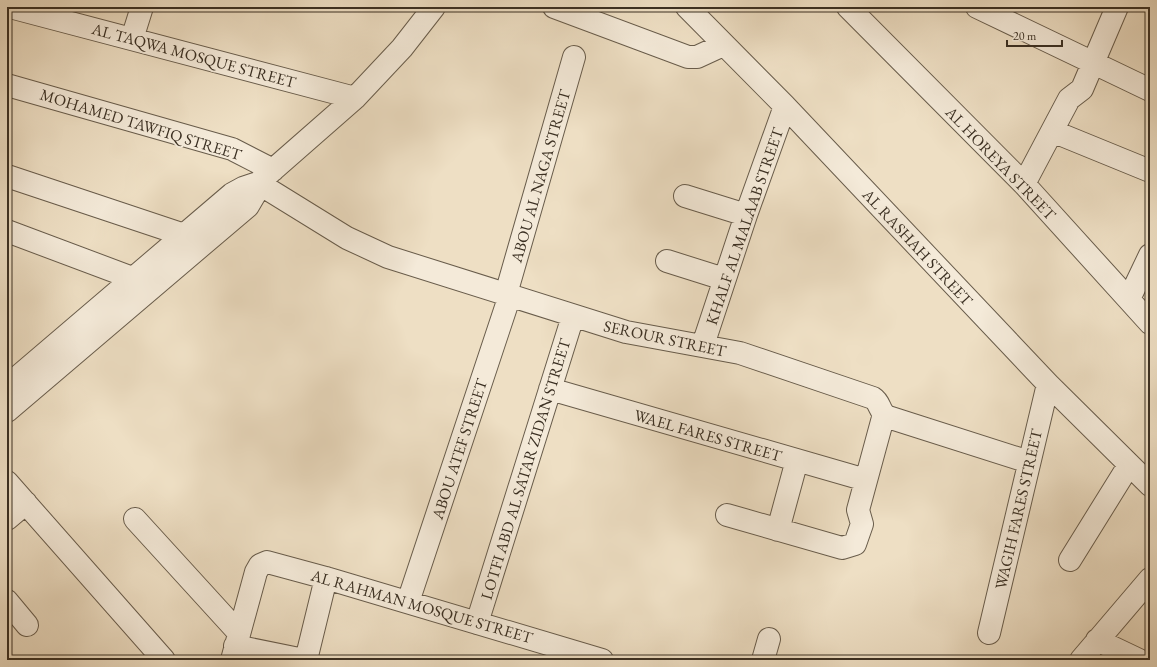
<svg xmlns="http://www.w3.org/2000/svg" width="1157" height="667" font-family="'EB Garamond',serif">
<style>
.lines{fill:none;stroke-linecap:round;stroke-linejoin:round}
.minor-casing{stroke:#685c4b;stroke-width:24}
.minor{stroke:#f4ead9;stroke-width:22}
.labels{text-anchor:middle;stroke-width:3.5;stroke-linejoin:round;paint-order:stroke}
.street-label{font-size:16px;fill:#3b3023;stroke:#f4ead9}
</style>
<rect width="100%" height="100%" fill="#eedfc4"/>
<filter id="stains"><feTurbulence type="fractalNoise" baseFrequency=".005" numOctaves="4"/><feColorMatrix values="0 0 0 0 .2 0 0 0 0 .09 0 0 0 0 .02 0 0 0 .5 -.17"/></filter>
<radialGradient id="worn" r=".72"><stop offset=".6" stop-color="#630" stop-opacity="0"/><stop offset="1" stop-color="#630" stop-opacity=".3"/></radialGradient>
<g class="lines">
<g class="minor-casing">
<path id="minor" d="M 10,7 L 355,98
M 554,7 L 688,57 L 697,57 L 723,45
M 687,7 L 785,106 L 1048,384 L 1150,485
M 848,7 L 1024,184 L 1150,323
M 977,7 L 1150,90
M 132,39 L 142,7
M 7,85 L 232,149 L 273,170
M 1052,131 L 1150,171
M 7,176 L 184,235
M 258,183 L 347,238 L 388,257 L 626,332 L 740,353 L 873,398 C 881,403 879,413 888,417 L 1029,462
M 1024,184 L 1069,99 L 1082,89 L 1117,7
M 685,196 L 746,215
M 7,231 L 135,279
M 667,261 L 724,279
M 506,294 L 574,57
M 1129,299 L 1150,255
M 703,345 L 746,215 L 785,106
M 7,386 L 232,194 L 243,188 L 258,183 L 355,98 L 402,48 L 434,7
M 550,389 L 866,480
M 7,411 L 248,206 L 255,194 L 258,183
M 7,482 L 164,660
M 727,515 L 842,548 L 855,544 L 862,524 L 858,510 L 884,414
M 7,519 L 26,503
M 135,519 L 239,633
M 778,530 L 797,460
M 1070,560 L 1129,465
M 7,601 L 27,625
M 408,602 L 510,295
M 477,623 L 573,316
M 989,633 L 1048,384
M 1097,640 L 1139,660
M 235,646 L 304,660
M 232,660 L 256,572 L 260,565 L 267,562 L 326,578 L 602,660
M 306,660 L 326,578
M 763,660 L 769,639
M 1081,660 L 1150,579"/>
</g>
<use href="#minor" class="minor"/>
</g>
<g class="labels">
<g class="street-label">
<text transform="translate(194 55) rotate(15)" y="6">AL TAQWA MOSQUE STREET</text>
<text transform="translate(141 124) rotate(17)" y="6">MOHAMED TAWFIQ STREET</text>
<text transform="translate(1001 163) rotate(46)" y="6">AL HOREYA STREET</text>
<text transform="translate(540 176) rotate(-74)" y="6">ABOU AL NAGA STREET</text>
<text transform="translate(744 226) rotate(-71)" y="6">KHALF AL MALAAB STREET</text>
<text transform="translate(918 247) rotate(47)" y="6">AL RASHAH STREET</text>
<text transform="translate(665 338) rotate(12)" y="6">SEROUR STREET</text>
<text transform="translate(708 435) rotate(16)" y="6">WAEL FARES STREET</text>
<text transform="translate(459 449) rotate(-72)" y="6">ABOU ATEF STREET</text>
<text transform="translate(525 469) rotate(-73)" y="6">LOTFI ABD AL SATAR ZIDAN STREET</text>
<text transform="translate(1018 509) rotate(-77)" y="6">WAGIH FARES STREET</text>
<text transform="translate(422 606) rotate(16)" y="6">AL RAHMAN MOSQUE STREET</text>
</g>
</g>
<rect width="1157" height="667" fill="none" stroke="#eedfc4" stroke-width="24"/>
<rect x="8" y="8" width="1141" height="651" fill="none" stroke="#3b3023" stroke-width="2"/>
<rect x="12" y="12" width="1133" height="643" fill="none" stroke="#3b3023"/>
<path d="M1007 40v6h55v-6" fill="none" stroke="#3b3023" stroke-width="2"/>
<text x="1013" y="40" font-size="12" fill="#3b3023" stroke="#f4ead9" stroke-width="3" paint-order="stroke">20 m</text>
<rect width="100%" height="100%" filter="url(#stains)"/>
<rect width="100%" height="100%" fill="url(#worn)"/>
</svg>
